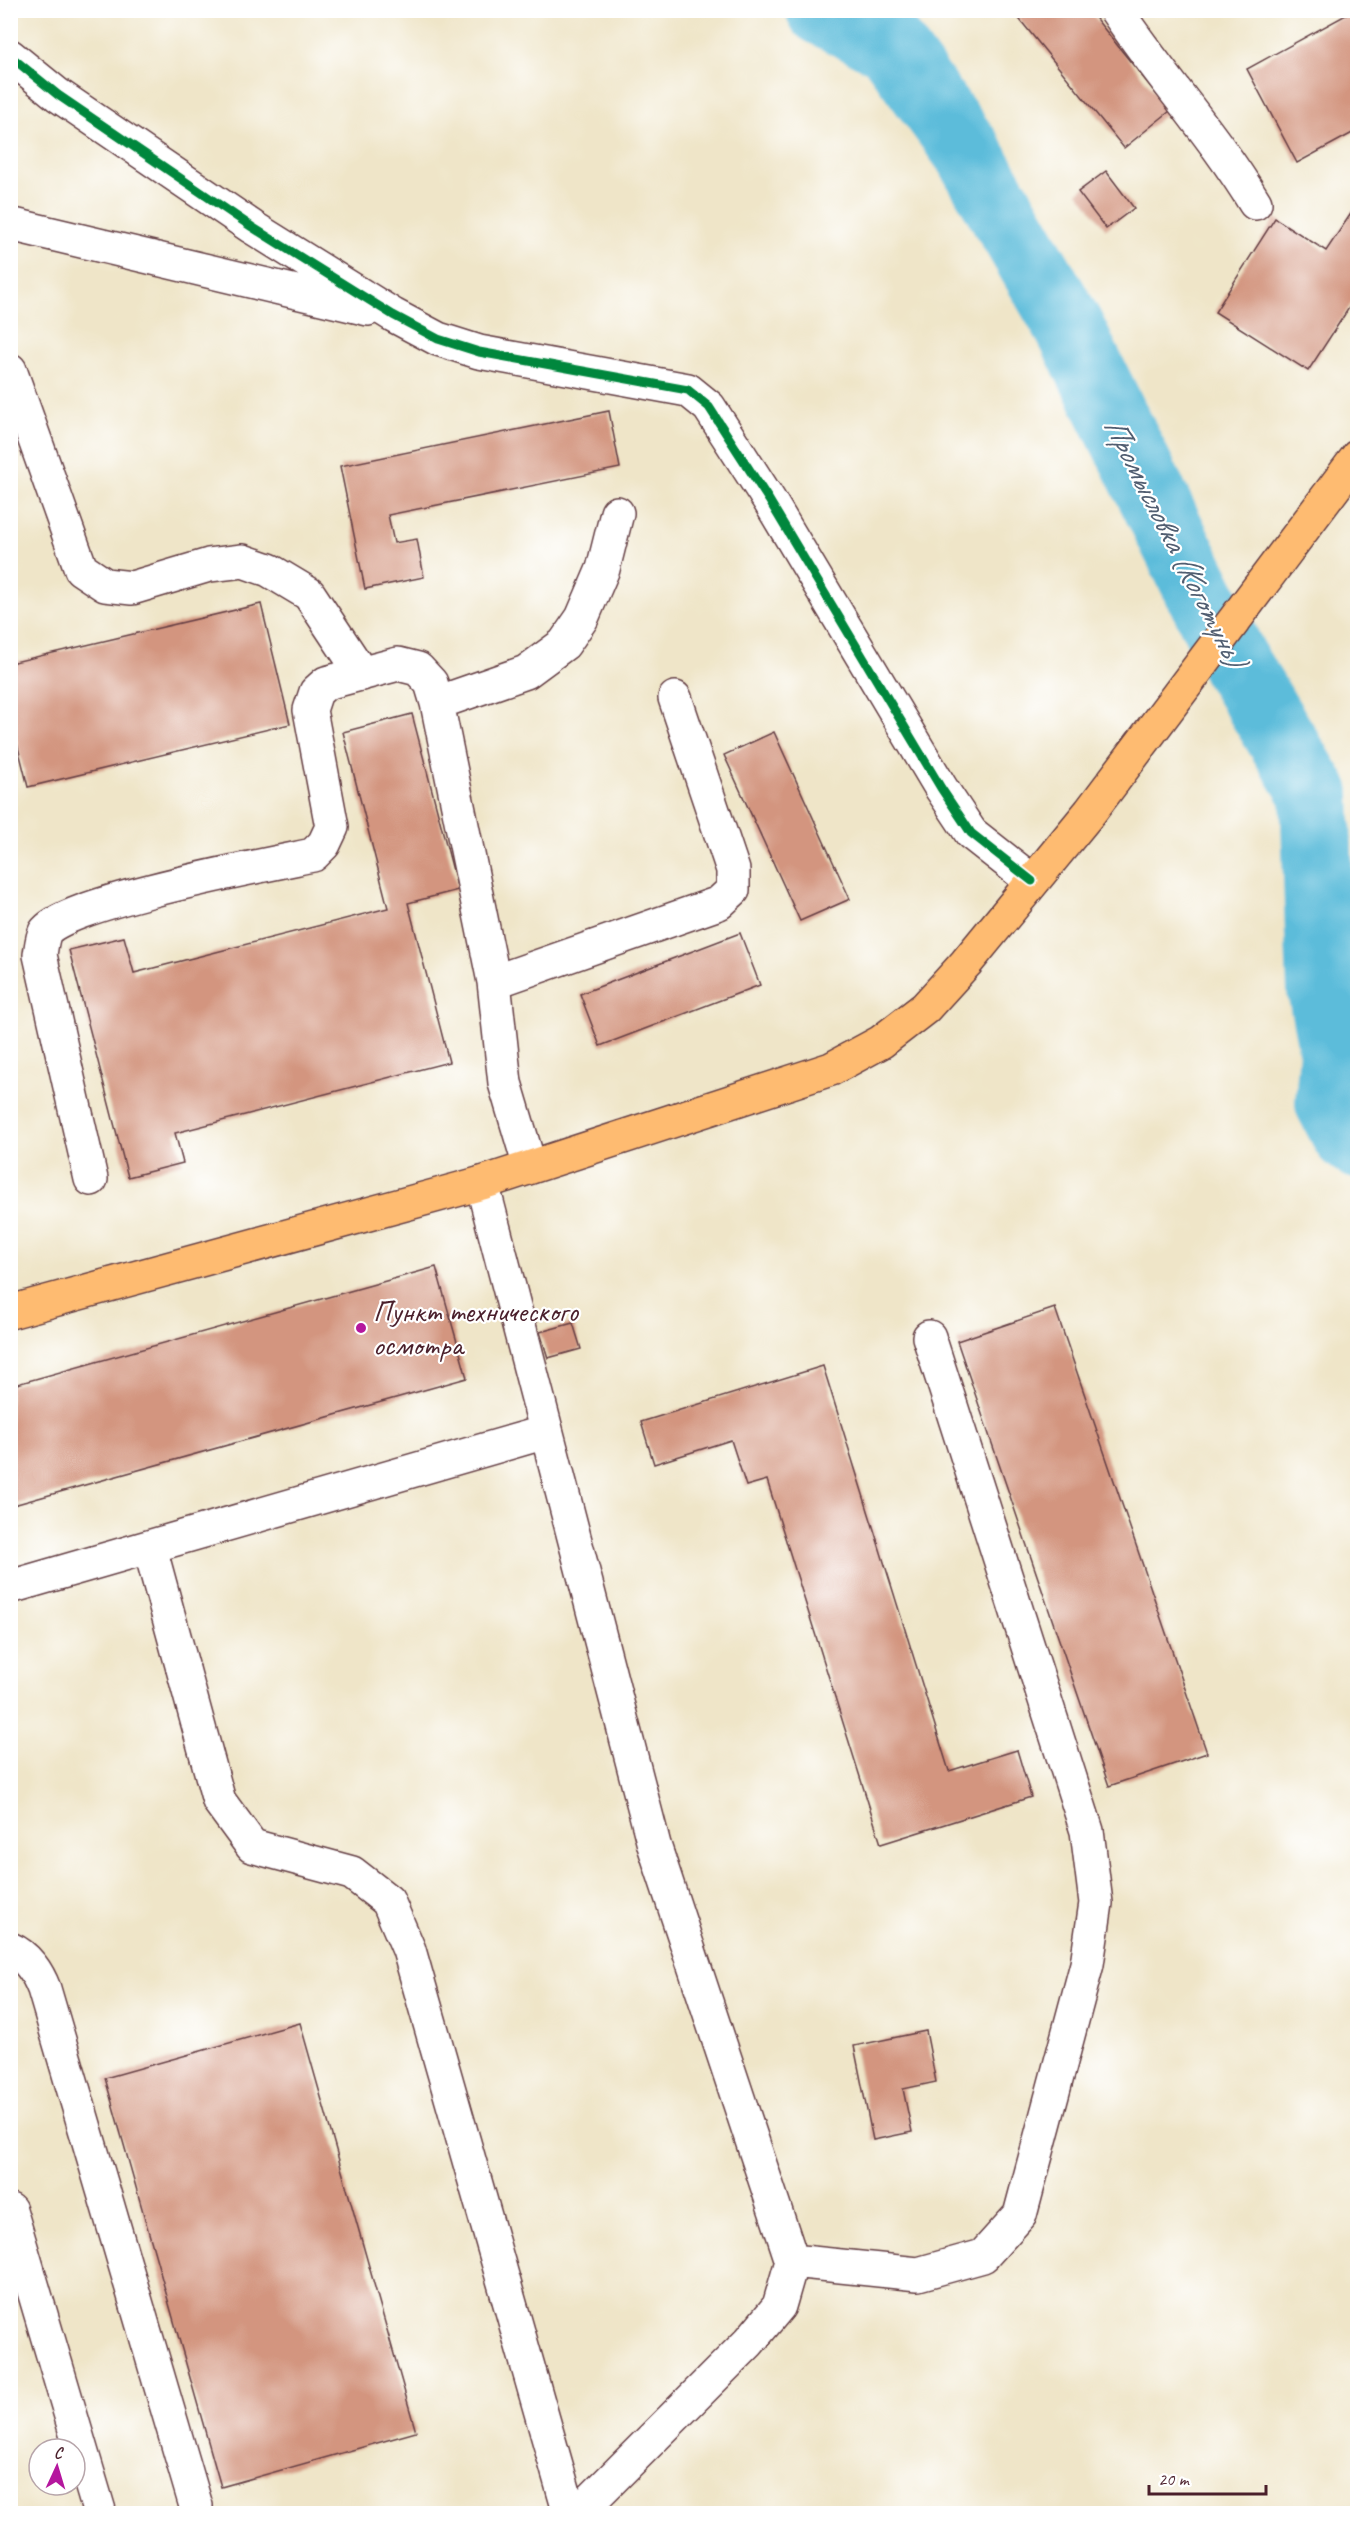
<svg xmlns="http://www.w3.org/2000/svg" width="1368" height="2524" font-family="Caveat,sans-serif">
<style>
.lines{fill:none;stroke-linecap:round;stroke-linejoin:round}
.river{stroke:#5cbcda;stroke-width:70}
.building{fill:#d3957f}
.minor-casing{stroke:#633d43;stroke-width:36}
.major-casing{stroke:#633d43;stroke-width:36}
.minor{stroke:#fff;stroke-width:33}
.major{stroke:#febb71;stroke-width:33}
.cycleway-casing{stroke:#fff;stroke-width:13}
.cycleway{stroke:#00873e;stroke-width:9}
.poi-dot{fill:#b5179e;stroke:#fff;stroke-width:2}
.labels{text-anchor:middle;stroke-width:4.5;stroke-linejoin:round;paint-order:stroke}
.poi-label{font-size:30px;fill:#4a1f2b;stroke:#fff;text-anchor:start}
.water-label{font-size:32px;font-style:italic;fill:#515e71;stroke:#fff}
</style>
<rect width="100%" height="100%" fill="#fff"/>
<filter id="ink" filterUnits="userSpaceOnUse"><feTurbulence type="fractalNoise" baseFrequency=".0167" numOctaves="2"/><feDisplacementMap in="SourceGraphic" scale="12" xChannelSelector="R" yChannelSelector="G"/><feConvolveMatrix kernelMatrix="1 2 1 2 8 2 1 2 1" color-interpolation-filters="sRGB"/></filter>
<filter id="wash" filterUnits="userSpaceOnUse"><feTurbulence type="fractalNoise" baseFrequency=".008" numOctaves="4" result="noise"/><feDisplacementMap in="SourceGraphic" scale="24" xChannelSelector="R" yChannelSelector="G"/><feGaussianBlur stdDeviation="1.35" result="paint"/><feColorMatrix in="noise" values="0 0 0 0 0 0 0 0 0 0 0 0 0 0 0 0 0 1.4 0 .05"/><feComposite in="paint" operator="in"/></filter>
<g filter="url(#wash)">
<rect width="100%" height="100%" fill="#efe5c8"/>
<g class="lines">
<path class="river" d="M 821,10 L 890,45 L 968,152 L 1069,327 L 1236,665 L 1315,794 L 1322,991 L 1334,1052 L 1330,1103 L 1347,1136 L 1358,1144"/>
</g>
<g id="blocks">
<path class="building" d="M 1012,10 L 1089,10 L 1170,111 L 1124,148 Z
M 1355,10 L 1358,10 L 1358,130 L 1297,163 L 1247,69 Z
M 1106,171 L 1134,208 L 1106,229 L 1078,192 Z
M 1358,203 L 1358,294 L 1308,371 L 1215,312 L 1275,218 L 1326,251 Z
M 609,411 L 620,468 L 388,515 L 394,543 L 417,539 L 424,577 L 365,589 L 340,466 Z
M 261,604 L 290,724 L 28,787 L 10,715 L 10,663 Z
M 412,714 L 458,890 L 408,903 L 449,1062 L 175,1133 L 183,1163 L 128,1177 L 69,950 L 124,937 L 134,973 L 388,908 L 343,732 Z
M 774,732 L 850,899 L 800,921 L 724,755 Z
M 740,933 L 760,985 L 600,1046 L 580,994 Z
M 436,1267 L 467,1378 L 10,1506 L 10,1386 Z
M 1055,1308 L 1207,1753 L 1109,1786 L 957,1341 Z
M 573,1323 L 581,1349 L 548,1358 L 540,1332 Z
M 823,1366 L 949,1771 L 1017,1750 L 1031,1797 L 881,1844 L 767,1480 L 746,1486 L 731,1440 L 654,1464 L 641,1422 Z
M 300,2023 L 416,2432 L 221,2487 L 105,2078 Z
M 926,2031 L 936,2082 L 903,2089 L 912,2132 L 873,2140 L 854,2046 Z"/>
</g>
</g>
<g filter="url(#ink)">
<use href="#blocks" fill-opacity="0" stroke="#633d43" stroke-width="1.5"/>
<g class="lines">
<g class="minor-casing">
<path id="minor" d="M 1116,10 C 1160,76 1214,135 1255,203
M 10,56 L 58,95 L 252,227 L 393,315 L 438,339 L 479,352 L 688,390 L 709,407 L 769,500 L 941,788 L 971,833 L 1032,881
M 10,224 L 368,309
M 10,370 L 81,569 L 105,585 L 132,588 L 209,565 L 243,561 L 269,570 L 309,594 L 362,674
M 437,703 L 526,672 L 564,644 L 582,618 L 603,569 L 617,513
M 494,982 L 719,903 L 733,890 L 733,870 L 675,698
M 91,1179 L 40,955 C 41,949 42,938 45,932 C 63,903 270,864 313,855 L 324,844 L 332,827 L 310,710 L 316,692 L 326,683 L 398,664 L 418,669 L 431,683 L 437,703 L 494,982 L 505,1083 L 530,1167
M 482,1183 L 654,1845 L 792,2261 L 779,2306 L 749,2342 L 577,2514
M 150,1548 L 219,1801 L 252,1846 L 352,1873 L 388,1901 L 409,1950 L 570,2514
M 10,1587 L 546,1432
M 10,1949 C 27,1956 38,1973 44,1989 L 196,2506
M 10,2210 L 100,2514
M 792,2261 L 918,2274 L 983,2256 L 1020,2215 L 1087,1964 L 1096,1903 L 1087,1831 L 929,1337"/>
</g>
<g class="major-casing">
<path id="major" d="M 10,1312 L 482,1183 L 831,1069 L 881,1042 L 925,1008 L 966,963 L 1090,812 L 1358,456"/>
</g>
<use href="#minor" class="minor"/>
<use href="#major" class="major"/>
<g class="cycleway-casing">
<path id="cycleway" d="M 10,56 L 58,95 L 252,227 L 393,315 L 438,339 L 479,352 L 688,390 L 709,407 L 769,500 L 941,788 L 971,833 L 1032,881"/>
</g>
<use href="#cycleway" class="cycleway"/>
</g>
</g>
<circle class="poi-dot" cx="361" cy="1328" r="6"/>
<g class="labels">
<g class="poi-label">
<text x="373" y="1321">Пункт технического<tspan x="373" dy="34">осмотра</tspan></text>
</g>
<g class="water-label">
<text transform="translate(1175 541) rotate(63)" y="11">Промысловка (Коготунь)</text>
</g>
</g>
<rect width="1368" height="2524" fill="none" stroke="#fff" stroke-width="36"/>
<g transform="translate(57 2467) rotate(4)"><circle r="28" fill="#ffffff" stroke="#b7a5aa" stroke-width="1.5"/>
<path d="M0-4.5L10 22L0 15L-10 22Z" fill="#b5179e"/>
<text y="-9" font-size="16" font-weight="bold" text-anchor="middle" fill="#4a1f2b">С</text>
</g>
<path d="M1149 2485v9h117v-9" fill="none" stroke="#4a1f2b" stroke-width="3"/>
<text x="1158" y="2485" font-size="18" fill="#4a1f2b" stroke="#ffffff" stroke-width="4.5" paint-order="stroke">20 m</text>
</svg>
